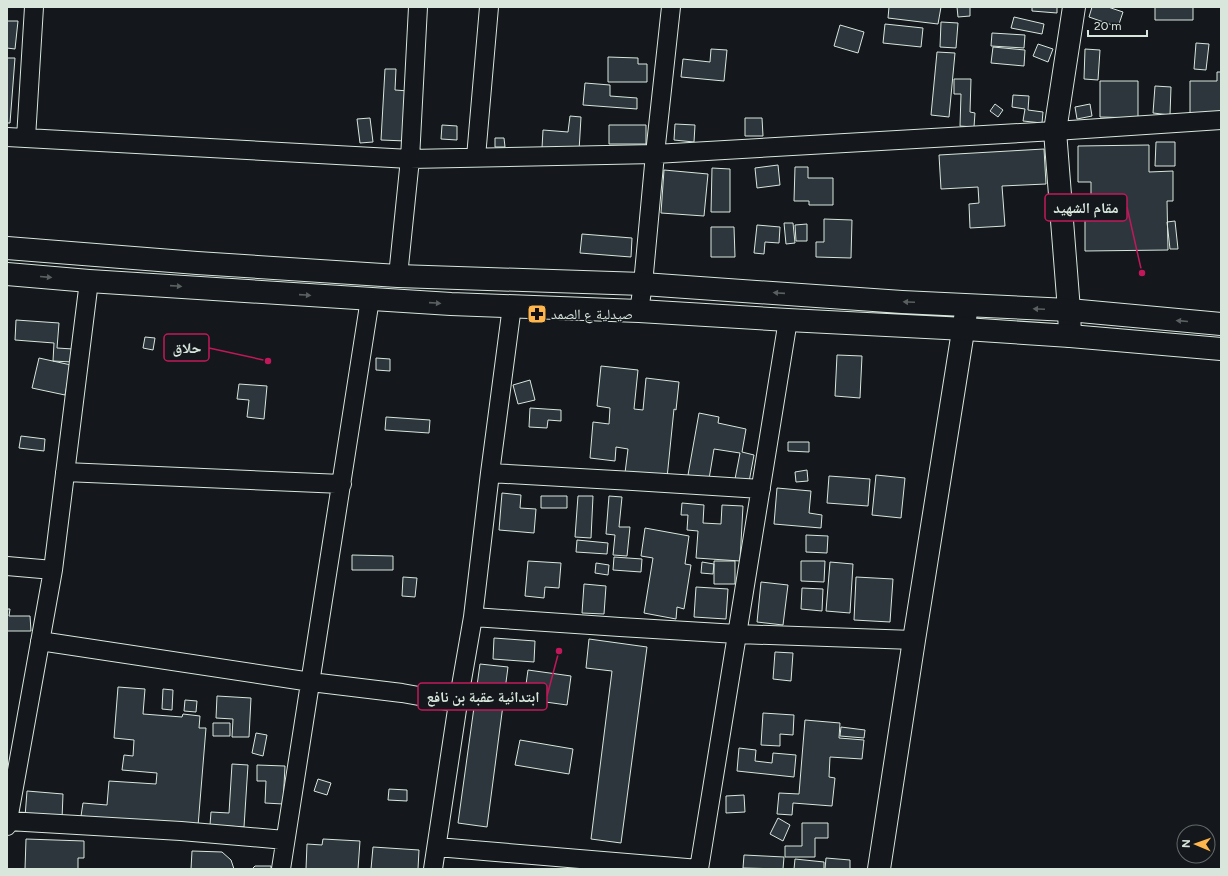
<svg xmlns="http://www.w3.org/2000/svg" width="1228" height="876" font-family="Figtree,'Noto Naskh Arabic',sans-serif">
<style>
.building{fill:#2c363c;stroke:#d8e6dc}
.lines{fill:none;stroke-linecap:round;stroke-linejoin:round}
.minor-casing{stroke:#d8e6dc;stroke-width:20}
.tertiary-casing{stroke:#d8e6dc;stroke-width:24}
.secondary-casing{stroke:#d8e6dc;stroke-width:24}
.minor{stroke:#14181c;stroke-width:18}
.tertiary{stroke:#14181c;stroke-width:22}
.secondary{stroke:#14181c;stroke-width:22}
.oneway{fill:#59605f}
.labels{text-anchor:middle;stroke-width:3;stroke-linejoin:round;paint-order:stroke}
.poi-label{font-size:14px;fill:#d8e6dc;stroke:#14181c;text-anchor:start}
.leader{fill:none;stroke:#c2185b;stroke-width:1.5}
.callout-dot{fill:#c2185b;stroke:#14181c;stroke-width:1.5}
.callout{fill:#14181c;stroke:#c2185b;stroke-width:1.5}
.callout-label{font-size:15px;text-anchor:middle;font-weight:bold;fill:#d8e6dc}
</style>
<rect width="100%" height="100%" fill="#14181c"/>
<path class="building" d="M 889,7 L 941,7 L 938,24 L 888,18 Z
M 957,7 L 970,7 L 970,16 L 958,17 Z
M 1032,7 L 1057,7 L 1057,13 L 1032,11 Z
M 1092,7 L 1108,7 L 1123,12 L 1118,27 L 1089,17 Z
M 1155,7 L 1193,7 L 1193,20 L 1155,20 Z
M 1014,17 L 1044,24 L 1042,34 L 1011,28 Z
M 7,21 L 18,21 L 15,49 L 7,48 Z
M 941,22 L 958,23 L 956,48 L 940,47 Z
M 885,24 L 923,28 L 921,47 L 883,43 Z
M 840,25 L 864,32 L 858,53 L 834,46 Z
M 992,33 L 1025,35 L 1024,48 L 991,46 Z
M 1196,43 L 1209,44 L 1206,70 L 1194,69 Z
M 1038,44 L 1053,49 L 1048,62 L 1033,56 Z
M 993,47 L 1025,50 L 1024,66 L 991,63 Z
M 711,49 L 727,50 L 724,81 L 681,77 L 683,59 L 710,62 Z
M 1085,49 L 1100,50 L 1098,80 L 1084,79 Z
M 937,52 L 955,53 L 949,117 L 931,115 Z
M 608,57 L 638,58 L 638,64 L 647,64 L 647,82 L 608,82 Z
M 7,58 L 15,58 L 10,123 L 7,123 Z
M 385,69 L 396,69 L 395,90 L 409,91 L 406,141 L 381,140 Z
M 1217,72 L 1221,72 L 1221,113 L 1190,113 L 1190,81 L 1217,81 Z
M 954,79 L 971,79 L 970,112 L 975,113 L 974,127 L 960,126 L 961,94 L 954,94 Z
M 1100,81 L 1138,81 L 1138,118 L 1100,117 Z
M 585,83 L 610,85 L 610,96 L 637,98 L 637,109 L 583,105 Z
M 1155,86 L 1171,87 L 1170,115 L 1153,113 Z
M 1013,95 L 1029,96 L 1028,110 L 1043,112 L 1042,123 L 1023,121 L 1025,109 L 1012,107 Z
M 995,104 L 1003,110 L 998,117 L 990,111 Z
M 1090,104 L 1092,116 L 1077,119 L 1075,107 Z
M 570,116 L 581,117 L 579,151 L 542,148 L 543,130 L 568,132 Z
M 370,118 L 373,142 L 360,143 L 357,119 Z
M 745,118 L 762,118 L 763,136 L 745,136 Z
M 675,124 L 695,125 L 694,142 L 674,140 Z
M 442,125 L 457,126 L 457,140 L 441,139 Z
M 609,125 L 646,125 L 646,144 L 609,144 Z
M 495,138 L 504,138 L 505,147 L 495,147 Z
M 1156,142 L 1175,142 L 1175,166 L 1155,166 Z
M 1149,145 L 1149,172 L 1173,171 L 1173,201 L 1167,201 L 1168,250 L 1085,251 L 1085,196 L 1091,196 L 1091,182 L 1078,182 L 1078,146 Z
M 1044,149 L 1046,184 L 1002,186 L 1005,226 L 970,228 L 969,204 L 979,203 L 978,187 L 941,189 L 939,155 Z
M 778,165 L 780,185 L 757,188 L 755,168 Z
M 795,167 L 808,167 L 808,178 L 833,178 L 833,205 L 809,205 L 809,201 L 794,201 Z
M 712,168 L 730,169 L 730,212 L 711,212 Z
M 664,170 L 708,174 L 704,216 L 661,213 Z
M 824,219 L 852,220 L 851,258 L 816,257 L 816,242 L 824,242 Z
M 1175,221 L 1178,249 L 1170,249 L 1167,222 Z
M 784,223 L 793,223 L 795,243 L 786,244 Z
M 807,224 L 807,241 L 796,241 L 795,225 Z
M 757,225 L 780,227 L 779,243 L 765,242 L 764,254 L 754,253 Z
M 711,227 L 734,227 L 735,257 L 711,257 Z
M 582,234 L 632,238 L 631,257 L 580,253 Z
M 16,320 L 59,323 L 57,348 L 73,349 L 72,362 L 53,361 L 54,343 L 15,340 Z
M 145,337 L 155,338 L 153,350 L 143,348 Z
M 837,355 L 862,356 L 860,398 L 835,396 Z
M 39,358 L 71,365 L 65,395 L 32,388 Z
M 376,358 L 390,359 L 390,371 L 376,370 Z
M 601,366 L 638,370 L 634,409 L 643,410 L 646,378 L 679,382 L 676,410 L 674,409 L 667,478 L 625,473 L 628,449 L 616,447 L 615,461 L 590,458 L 593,422 L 609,424 L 610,408 L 597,406 Z
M 530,380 L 535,400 L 518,404 L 513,385 Z
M 239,384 L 267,386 L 264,419 L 247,417 L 249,400 L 237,399 Z
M 530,408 L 561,410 L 561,421 L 548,420 L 547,428 L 529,427 Z
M 699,413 L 719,417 L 718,423 L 746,429 L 742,452 L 754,455 L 749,482 L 735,479 L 740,453 L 714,449 L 709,479 L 688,475 Z
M 386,417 L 430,420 L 429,433 L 385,430 Z
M 21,436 L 45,439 L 44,451 L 19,448 Z
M 788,442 L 809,442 L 809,452 L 788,451 Z
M 807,470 L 808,481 L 796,482 L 795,472 Z
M 876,475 L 905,478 L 901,518 L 872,515 Z
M 829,476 L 870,479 L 868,506 L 827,503 Z
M 777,488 L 811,491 L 809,513 L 822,515 L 821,528 L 774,524 Z
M 502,493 L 521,495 L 520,508 L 536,509 L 534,533 L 499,530 Z
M 541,496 L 567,496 L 567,508 L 541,508 Z
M 578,496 L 593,496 L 591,538 L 575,537 Z
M 609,496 L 622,497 L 619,527 L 630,527 L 627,556 L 613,555 L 615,535 L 606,534 Z
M 682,503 L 704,505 L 703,523 L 721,524 L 722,505 L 743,506 L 740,561 L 696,558 L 698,531 L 687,530 L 688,515 L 681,515 Z
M 645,528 L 689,536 L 685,564 L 691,565 L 684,609 L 677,607 L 676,619 L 644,613 L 653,558 L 641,556 Z
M 806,535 L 828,536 L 827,553 L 806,552 Z
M 577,540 L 608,543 L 607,554 L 576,552 Z
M 352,555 L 393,556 L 393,570 L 352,570 Z
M 614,557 L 642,559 L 641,572 L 613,570 Z
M 528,561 L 561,563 L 559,588 L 545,587 L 544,598 L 525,596 Z
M 714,561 L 735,561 L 735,584 L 714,584 Z
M 801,561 L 825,561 L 824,582 L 801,581 Z
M 702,562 L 714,564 L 713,574 L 701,573 Z
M 830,562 L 853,564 L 850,613 L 826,611 Z
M 596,563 L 609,565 L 608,575 L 595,573 Z
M 403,577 L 417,578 L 415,597 L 402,596 Z
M 856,577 L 893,579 L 890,622 L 854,620 Z
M 761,582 L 788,585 L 783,625 L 757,622 Z
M 584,584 L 606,586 L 604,614 L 582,613 Z
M 696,587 L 728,589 L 726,619 L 694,617 Z
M 802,588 L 823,589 L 822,611 L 801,609 Z
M 7,609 L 10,609 L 9,616 L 30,616 L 31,631 L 7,631 Z
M 494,638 L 535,641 L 534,662 L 493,659 Z
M 589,639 L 647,647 L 621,843 L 591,839 L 612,671 L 586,668 Z
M 775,652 L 793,653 L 791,681 L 773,679 Z
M 480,664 L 508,667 L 487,827 L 458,823 Z
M 528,670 L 571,676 L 567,705 L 524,699 Z
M 118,687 L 145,689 L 143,714 L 182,717 L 183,714 L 200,716 L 199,728 L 206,728 L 198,826 L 81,816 L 83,803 L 107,805 L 109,781 L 156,784 L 157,773 L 122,770 L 124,755 L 133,756 L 134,740 L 114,738 Z
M 163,689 L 173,690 L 172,710 L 162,709 Z
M 217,696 L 251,698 L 249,737 L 232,737 L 233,719 L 216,718 Z
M 185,700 L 197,701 L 196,712 L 184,711 Z
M 763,713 L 794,715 L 793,735 L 780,734 L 780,746 L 761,745 Z
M 805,720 L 840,723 L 839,738 L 864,740 L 862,759 L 830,757 L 829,777 L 835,778 L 832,806 L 793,803 L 792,815 L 777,814 L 779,793 L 799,794 Z
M 213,723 L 230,723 L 230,736 L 213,736 Z
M 841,727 L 865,730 L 864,738 L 840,736 Z
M 256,733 L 267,735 L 263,756 L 252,753 Z
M 520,740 L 573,749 L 569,774 L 515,765 Z
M 739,748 L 756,750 L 755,761 L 772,763 L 773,753 L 796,755 L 794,777 L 737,771 Z
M 232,764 L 248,765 L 244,827 L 210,825 L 211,812 L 229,813 Z
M 257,765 L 285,766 L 283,804 L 265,803 L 266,781 L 257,781 Z
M 318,779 L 331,783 L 327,795 L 314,791 Z
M 389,789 L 407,790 L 407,801 L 388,800 Z
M 27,791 L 63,794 L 62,819 L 25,817 Z
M 744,795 L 745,812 L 726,813 L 726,796 Z
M 778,818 L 790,825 L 783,841 L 770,834 Z
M 802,823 L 828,823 L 828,838 L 815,838 L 815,857 L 785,857 L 785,846 L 802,846 Z
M 26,839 L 84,841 L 84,858 L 78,858 L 78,869 L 25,869 Z
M 323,839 L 360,841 L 358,869 L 306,869 L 307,844 L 322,845 Z
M 373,847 L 419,850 L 418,869 L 371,869 Z
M 192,851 L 222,852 L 231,860 L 234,869 L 191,869 Z
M 744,855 L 784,857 L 783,869 L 743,868 Z
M 826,858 L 850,860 L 850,869 L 825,869 Z
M 795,859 L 824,862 L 824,869 L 794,869 Z
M 255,866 L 271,866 L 271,869 L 252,869 Z"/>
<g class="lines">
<g class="minor-casing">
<path id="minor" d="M 7,137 L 410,159 L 655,154 L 1055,131 L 1221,120
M 26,138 L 34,7
M 476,157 L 489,7
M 398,276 L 410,159 L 418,7
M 639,311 L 643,284 L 655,154 L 671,7
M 65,472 L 342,484
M 490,473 L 633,481 L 761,489
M 7,566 L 53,570
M 473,617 L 620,627 L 737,634 L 914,640
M 40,641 L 311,682 L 402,693 L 458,703
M 8,821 L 181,831 L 285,840
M 7,826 L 53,570 L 89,281
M 437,847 L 699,869
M 281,869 L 370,299
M 433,869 L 458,703 L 473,617 L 490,473 L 512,306
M 699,869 L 788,320"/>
</g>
<g class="tertiary-casing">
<path id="tertiary" d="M 1070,336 L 1069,310 L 1055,131 L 1074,7
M 879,869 L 914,640 L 967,306"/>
</g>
<g class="secondary-casing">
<path id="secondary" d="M 7,248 L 197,263 L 398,276 L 643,284 L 902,302 L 1069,310 L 1221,324
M 7,274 L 89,281 L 451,304 L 639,311 L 788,320 L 965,329 L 1070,336 L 1221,349"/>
</g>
<use href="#minor" class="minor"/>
<use href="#tertiary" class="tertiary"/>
<use href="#secondary" class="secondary"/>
</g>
<defs><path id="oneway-solid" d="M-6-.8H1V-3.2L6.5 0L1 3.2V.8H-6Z"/></defs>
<g class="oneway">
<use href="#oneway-solid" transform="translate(46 277) rotate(5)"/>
<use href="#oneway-solid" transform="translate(176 286) rotate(4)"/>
<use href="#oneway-solid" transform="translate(779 293) rotate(-176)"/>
<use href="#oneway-solid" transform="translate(305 295) rotate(4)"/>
<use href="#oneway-solid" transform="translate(909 302) rotate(-177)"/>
<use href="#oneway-solid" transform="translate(435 303) rotate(4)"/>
<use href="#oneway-solid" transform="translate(1039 309) rotate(-178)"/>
<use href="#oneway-solid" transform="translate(1182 321) rotate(-175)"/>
</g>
<defs>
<g id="pharmacy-square" transform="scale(1)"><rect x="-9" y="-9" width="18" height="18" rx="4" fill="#ffb74d" stroke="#14181c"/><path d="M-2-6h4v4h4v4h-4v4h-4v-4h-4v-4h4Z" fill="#111"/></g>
</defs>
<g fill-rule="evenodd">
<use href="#pharmacy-square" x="537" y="314"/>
</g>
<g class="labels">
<g class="poi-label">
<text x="551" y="319">صيدلية ع الصمد</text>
</g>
</g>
<path class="leader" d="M1142 273L1127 207M268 361L209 348M559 651L547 696"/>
<g class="callout-dot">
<circle cx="1142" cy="273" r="4"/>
<circle cx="268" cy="361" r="4"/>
<circle cx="559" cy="651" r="4"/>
</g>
<g class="callout">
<rect x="1045" y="194" width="82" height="27" rx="4"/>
<rect x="164" y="334" width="45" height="27" rx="4"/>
<rect x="418" y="683" width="129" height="27" rx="4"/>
</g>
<g class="callout-label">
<text x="1086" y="213">مقام الشهيد</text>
<text x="187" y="353">حلاق</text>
<text x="483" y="702">ابتدائية عقبة بن نافع</text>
</g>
<rect width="1228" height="876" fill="none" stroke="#d8e6dc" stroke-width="16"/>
<g transform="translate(1196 844) rotate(272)"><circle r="19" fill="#14181c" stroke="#626a69"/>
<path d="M0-3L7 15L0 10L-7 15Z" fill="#ffb74d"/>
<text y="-6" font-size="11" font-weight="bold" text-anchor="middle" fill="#d8e6dc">N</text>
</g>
<path d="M1088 30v6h59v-6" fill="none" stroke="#d8e6dc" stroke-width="2"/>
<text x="1094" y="30" font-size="12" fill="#d8e6dc" stroke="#14181c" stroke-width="3" paint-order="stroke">20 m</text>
</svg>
